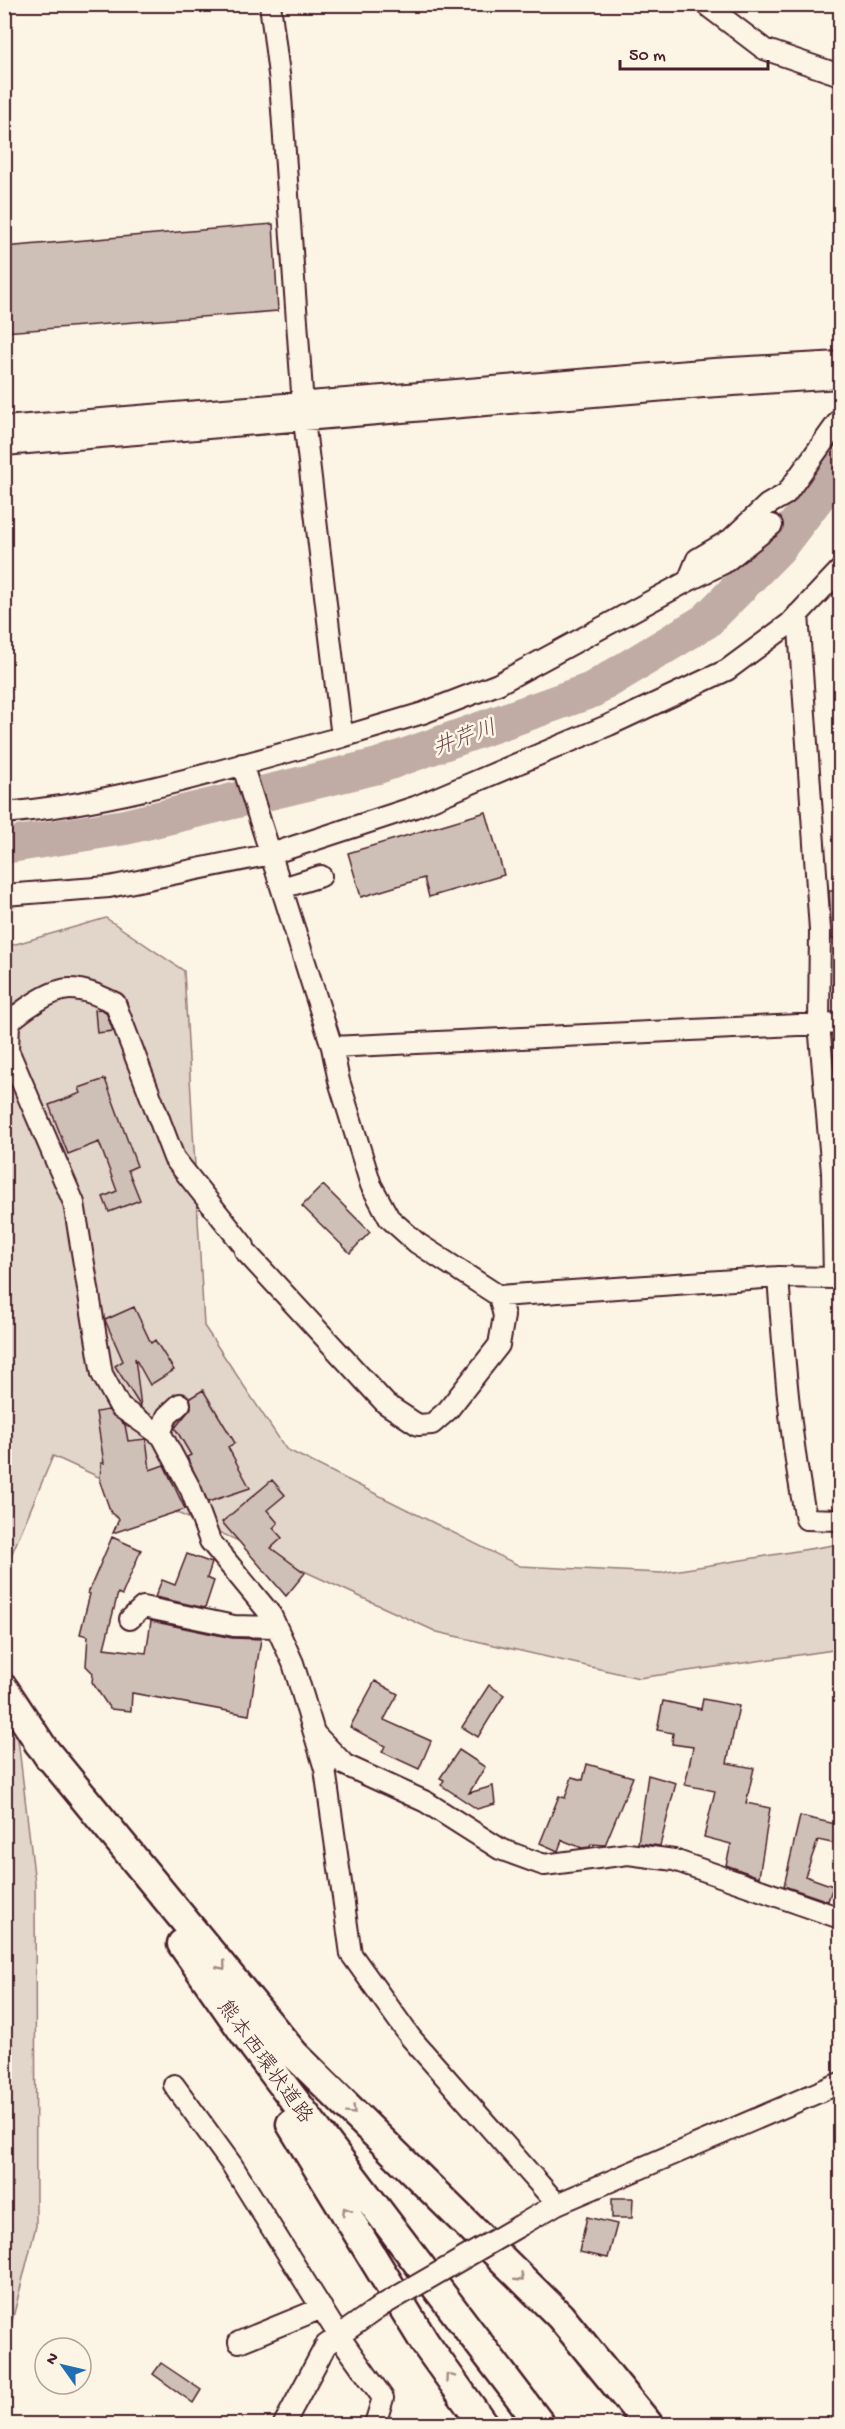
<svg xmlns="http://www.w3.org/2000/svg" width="845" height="2429" font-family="'Gochi Hand','Klee One',sans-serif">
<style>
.green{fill:#e2d5ca;stroke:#967a7a;stroke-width:1.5}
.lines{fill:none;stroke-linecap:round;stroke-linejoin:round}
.river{stroke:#c0aca5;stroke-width:36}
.building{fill:#cfc0b7;stroke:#4a1f2b;stroke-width:1.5}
.minor-casing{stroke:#4a1f2b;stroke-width:24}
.highway-casing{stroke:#4a1f2b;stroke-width:33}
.minor{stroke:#fcf5e5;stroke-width:20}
.highway{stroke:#fcf5e5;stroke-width:28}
.minor-bridge-casing{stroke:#4a1f2b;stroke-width:24;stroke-linecap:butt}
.minor-bridge{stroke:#fcf5e5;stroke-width:20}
.oneway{stroke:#a38a88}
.labels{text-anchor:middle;stroke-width:5;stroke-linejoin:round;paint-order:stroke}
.street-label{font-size:21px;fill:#4a1f2b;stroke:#fcf5e5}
.water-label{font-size:22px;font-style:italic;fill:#6d4950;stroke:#fcf5e5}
</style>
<rect width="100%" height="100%" fill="#fcf5e5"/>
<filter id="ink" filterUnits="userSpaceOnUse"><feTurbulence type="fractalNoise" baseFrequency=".0167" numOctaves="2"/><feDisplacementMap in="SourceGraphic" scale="12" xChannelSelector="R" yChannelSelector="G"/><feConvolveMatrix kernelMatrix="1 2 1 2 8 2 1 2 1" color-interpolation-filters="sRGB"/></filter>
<g filter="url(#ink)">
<path class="green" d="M 106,918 L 184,971 L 204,1326 L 286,1449 L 520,1566 L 661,1573 L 840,1544 L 840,1649 L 639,1678 L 437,1632 L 53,1456 L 5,1570 L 5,947 Z
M 4,1620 L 35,1883 L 36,2226 L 5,2349 Z"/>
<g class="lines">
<path class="river" d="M 4,846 L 125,827 L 378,766 L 592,690 L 706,621 L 778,548 L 840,467"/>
</g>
<path class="building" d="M 273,224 L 278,311 L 4,332 L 4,247 Z
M 486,812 L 504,875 L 429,897 L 424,878 L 361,897 L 348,853 Z
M 829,891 L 840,891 L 840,939 L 832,939 Z
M 100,1009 L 106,1012 L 113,1031 L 97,1033 L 95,1010 Z
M 105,1079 L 137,1166 L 128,1170 L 140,1200 L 109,1212 L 103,1197 L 117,1191 L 99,1142 L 68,1154 L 49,1105 L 81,1093 L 79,1088 Z
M 323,1185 L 370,1232 L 350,1253 L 302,1206 Z
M 134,1307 L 151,1343 L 155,1340 L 174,1370 L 150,1385 L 135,1358 L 141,1407 L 115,1366 L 123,1361 L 105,1320 Z
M 203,1390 L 235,1443 L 228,1447 L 250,1488 L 208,1502 L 187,1457 L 191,1455 L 175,1428 L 191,1408 L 190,1398 Z
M 108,1410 L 125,1425 L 128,1441 L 146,1439 L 150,1470 L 164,1465 L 185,1509 L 113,1533 L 119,1519 L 111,1513 L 100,1482 L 101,1463 L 104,1463 L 96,1412 Z
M 272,1480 L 285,1495 L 267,1510 L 278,1523 L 273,1528 L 282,1538 L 271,1548 L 305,1573 L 286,1596 L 222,1522 Z
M 112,1537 L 141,1550 L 122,1595 L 118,1593 L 104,1648 L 146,1653 L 151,1621 L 232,1638 L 261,1639 L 249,1715 L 132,1693 L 131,1711 L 110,1709 L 92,1682 L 93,1673 L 86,1666 L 88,1636 L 80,1634 L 90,1594 L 88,1593 Z
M 187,1554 L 212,1563 L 207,1578 L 214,1581 L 205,1608 L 155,1597 L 162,1580 L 175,1585 Z
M 375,1681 L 398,1694 L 384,1720 L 431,1741 L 419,1769 L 382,1752 L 385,1746 L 350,1727 Z
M 489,1685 L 504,1695 L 478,1737 L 462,1727 Z
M 703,1699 L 739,1706 L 727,1763 L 754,1768 L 746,1803 L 770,1808 L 759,1877 L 726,1865 L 731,1844 L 704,1837 L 715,1791 L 685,1785 L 693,1747 L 672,1744 L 673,1733 L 657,1730 L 663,1701 L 701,1709 Z
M 459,1750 L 485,1767 L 469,1793 L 493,1786 L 495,1804 L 477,1809 L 441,1785 L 444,1780 L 440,1778 Z
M 587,1764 L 633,1777 L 605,1845 L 591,1844 L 590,1847 L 582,1848 L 562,1840 L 558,1851 L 540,1843 L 559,1796 L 565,1798 L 572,1777 L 583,1780 Z
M 648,1775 L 676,1783 L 660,1846 L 638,1843 Z
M 800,1816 L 840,1825 L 837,1844 L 818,1840 L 805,1876 L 833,1886 L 828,1901 L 784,1886 Z
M 612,2198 L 633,2198 L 632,2218 L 612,2218 Z
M 587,2217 L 617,2224 L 608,2258 L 579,2252 Z
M 161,2363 L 201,2390 L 193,2403 L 153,2374 Z"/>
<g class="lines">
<g class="minor-casing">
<path id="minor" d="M 705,4 L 764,49 L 840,75
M 4,427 L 714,369 L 840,362
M 4,445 L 703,387 L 840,378
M 688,581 L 724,563 L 772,525
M 342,737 L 423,713 L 498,684 L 688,581 L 697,559 L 731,539 L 767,505 L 786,494 L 840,419
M 242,764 L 332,1047 L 339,1081 L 371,1185 L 389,1218 L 417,1243 L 499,1296 L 778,1277 L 834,1278 L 832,1172 L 819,1024 L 820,930 L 798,614
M 4,813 C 120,803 231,767 342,737 L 304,420 L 280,82 L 270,4
M 282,888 L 321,876
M 4,895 L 109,887 L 271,854 L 415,807 L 609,725 L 727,670 L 789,624 L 840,570
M 332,1047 L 840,1023
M 778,1277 C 784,1358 790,1439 806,1519 L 840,1520
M 499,1296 L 504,1316 L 499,1345 L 448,1410 L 432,1424 L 418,1425 L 386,1404 L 245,1251 L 244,1246 L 174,1158 L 115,1003 C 102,997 86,989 70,989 C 51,989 23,1010 9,1022 L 8,1050 L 74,1203 L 102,1374 L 120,1407 L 162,1436 L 191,1490 L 210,1541 L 271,1615 L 293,1663 L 325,1769 L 351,1954 L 411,2038 L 557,2204
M 160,1434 L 167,1416 L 180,1404
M 130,1619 L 143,1607 L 234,1626 L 276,1627
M 315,1734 L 345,1765 L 426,1802 L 500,1849 L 544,1865 L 628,1854 L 674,1860 L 840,1918
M 174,2085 L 232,2165 L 339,2336 L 383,2398 L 375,2424
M 521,2225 L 557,2204 L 840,2083
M 239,2342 L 322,2308
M 284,2424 L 326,2345 L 381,2306"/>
</g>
<g class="highway-casing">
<path id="highway" d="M 4,1689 L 49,1757
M 38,1742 L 294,2054 L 560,2316 L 648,2424
M 182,1944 L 254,2047 L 540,2424
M 291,2124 L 425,2343 L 483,2424"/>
</g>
<use href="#minor" class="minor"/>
<use href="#highway" class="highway"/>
<g class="minor-bridge-casing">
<path id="minor-bridge" d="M 381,2306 L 521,2225"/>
</g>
<use href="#minor-bridge" class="minor-bridge"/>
</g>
<defs><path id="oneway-chevron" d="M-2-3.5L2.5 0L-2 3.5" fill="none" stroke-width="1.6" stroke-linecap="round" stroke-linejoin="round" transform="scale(1.5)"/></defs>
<g class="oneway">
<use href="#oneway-chevron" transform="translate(222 1966) rotate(51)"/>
<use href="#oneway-chevron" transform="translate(352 2111) rotate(45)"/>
<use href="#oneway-chevron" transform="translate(346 2211) rotate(-122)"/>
<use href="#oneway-chevron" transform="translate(520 2278) rotate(44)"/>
<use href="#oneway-chevron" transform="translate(449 2377) rotate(-125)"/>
</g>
</g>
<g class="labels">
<g class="street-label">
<text transform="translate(266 2061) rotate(54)" y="7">熊本西環状道路</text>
</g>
<g class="water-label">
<text transform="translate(464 736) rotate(-20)" y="8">井芹川</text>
</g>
</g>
<rect width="845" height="2429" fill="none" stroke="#fcf5e5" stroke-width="24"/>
<rect x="12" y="12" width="821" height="2405" fill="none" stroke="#4a1f2b" stroke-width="2" filter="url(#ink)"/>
<g transform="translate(63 2366) rotate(304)"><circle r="28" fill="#fcf5e5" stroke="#b59f9b" stroke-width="1.5"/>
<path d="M0-4.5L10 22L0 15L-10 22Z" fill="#1f6fb2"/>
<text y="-9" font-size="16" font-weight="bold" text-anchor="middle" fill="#4a1f2b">N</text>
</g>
<path d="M620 60v9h148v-9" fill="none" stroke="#4a1f2b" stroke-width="3"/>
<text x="629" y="60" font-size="18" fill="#4a1f2b" stroke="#fcf5e5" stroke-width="4.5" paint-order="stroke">50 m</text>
</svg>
